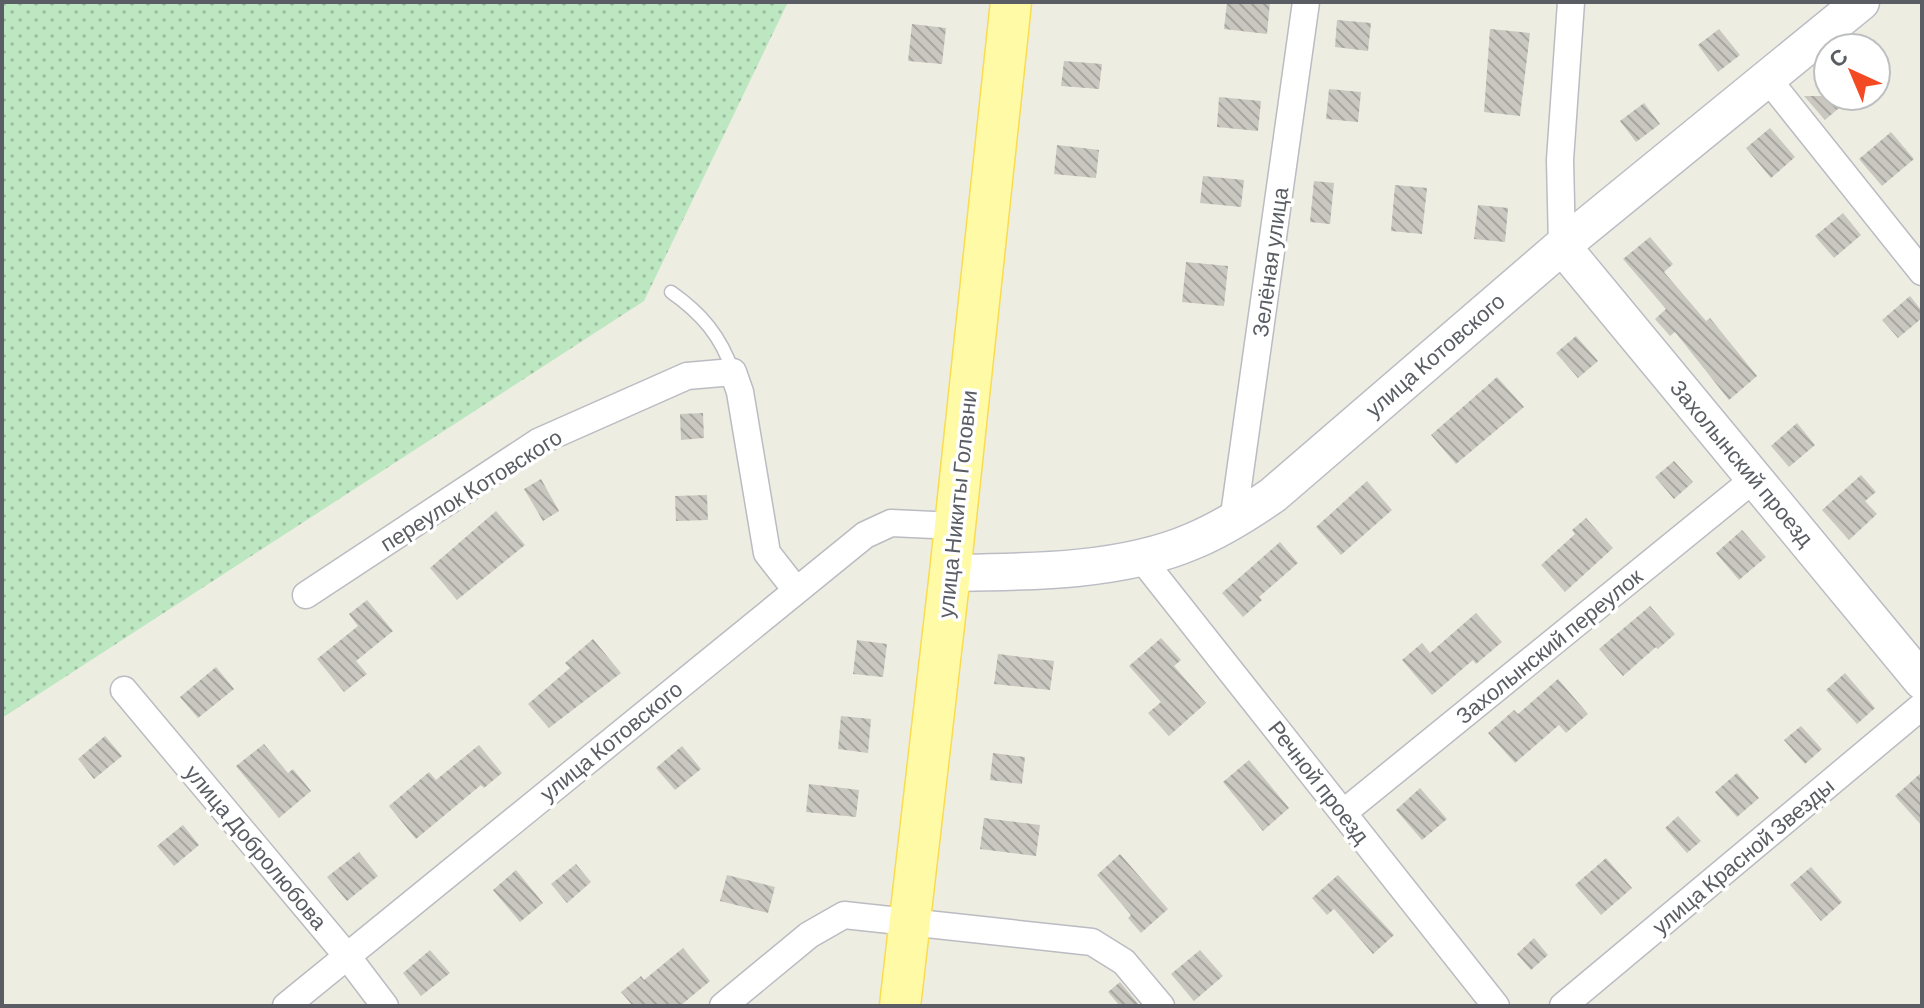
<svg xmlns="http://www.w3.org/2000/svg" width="1924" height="1008" font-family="Barlow,sans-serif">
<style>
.garden{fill:url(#garden-dots)}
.building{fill:url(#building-back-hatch)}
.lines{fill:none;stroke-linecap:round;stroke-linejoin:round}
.lane-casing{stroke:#babcc2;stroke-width:15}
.street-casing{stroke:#babcc2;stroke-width:29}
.secondary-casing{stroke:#bbbdc4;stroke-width:39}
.primary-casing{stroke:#f9dc50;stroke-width:43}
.lane{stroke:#fff;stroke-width:12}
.street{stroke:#fff;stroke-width:26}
.secondary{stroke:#fff;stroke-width:36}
.primary{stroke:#fffaa6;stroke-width:40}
.labels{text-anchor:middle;stroke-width:7;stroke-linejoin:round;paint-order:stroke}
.street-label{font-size:22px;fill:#5a5e64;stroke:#fff}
</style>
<defs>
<pattern id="garden-dots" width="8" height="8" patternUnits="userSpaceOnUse" patternTransform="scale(2)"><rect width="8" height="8" fill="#bde7c1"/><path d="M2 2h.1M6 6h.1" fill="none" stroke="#9dbea0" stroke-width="1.8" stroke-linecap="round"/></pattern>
<pattern id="building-back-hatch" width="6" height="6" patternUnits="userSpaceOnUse" patternTransform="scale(2)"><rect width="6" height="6" fill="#c9c7bf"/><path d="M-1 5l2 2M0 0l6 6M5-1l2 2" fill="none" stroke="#a6a59f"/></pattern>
</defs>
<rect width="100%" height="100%" fill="#eeede2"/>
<path class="garden" d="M 2,2 L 788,2 L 644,301 L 2,718 Z"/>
<path class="building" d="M 1227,2 L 1270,2 L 1267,34 L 1224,29 Z
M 1337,20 L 1371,23 L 1368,51 L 1335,47 Z
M 912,24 L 946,28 L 942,64 L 908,61 Z
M 1490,29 L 1530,33 L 1520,116 L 1484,112 Z
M 1719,29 L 1740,55 L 1718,72 L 1698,45 Z
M 1064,61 L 1102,64 L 1099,89 L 1061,86 Z
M 1329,89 L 1361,92 L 1358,122 L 1326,119 Z
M 1804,96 L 1853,96 L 1825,120 Z
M 1219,97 L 1261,101 L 1258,131 L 1217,127 Z
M 1644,103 L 1660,124 L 1636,142 L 1620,121 Z
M 1770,128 L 1795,157 L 1771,178 L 1746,148 Z
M 1891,132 L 1914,159 L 1882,186 L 1859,159 Z
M 1057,145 L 1099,150 L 1096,178 L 1054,174 Z
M 1203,176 L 1244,180 L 1241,207 L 1200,203 Z
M 1314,181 L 1334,183 L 1330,224 L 1310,222 Z
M 1395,185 L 1427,188 L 1422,234 L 1391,231 Z
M 1478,205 L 1508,208 L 1505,242 L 1474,239 Z
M 1843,213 L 1861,235 L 1834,258 L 1815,236 Z
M 1650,237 L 1673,264 L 1664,272 L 1706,321 L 1710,318 L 1757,376 L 1729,400 L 1675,332 L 1670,336 L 1655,319 L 1666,309 L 1623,259 Z
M 1186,262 L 1228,266 L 1224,306 L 1182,302 Z
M 1910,296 L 1922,311 L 1922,318 L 1898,338 L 1882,320 Z
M 1576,336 L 1598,361 L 1578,378 L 1556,353 Z
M 1497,377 L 1524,407 L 1456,464 L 1431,435 Z
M 703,413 L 704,438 L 681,440 L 680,414 Z
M 1797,423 L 1815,445 L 1789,467 L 1771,446 Z
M 1674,461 L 1693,482 L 1674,499 L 1655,477 Z
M 1861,475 L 1876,492 L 1865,501 L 1877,514 L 1849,540 L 1822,510 Z
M 541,479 L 559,511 L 543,521 L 524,489 Z
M 1367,481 L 1392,510 L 1341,555 L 1316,527 Z
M 707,495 L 708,520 L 676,521 L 675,496 Z
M 496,511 L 525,545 L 457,600 L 430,568 Z
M 1586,518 L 1613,548 L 1565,592 L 1541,565 L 1575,534 L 1572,530 Z
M 1742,530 L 1766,557 L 1739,580 L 1716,553 Z
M 1280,542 L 1298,563 L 1259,597 L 1262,600 L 1243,617 L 1222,593 Z
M 367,600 L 393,631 L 356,661 L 367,674 L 344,692 L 317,659 L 358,626 L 349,614 Z
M 1650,606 L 1675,634 L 1658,649 L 1656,647 L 1623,676 L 1599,649 Z
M 1476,613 L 1502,642 L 1476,664 L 1473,660 L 1432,695 L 1402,660 L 1422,643 L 1430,653 Z
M 1161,638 L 1181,660 L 1174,666 L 1206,703 L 1169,736 L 1148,713 L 1161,702 L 1129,666 Z
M 593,639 L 621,673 L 549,728 L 528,704 L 570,668 L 565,663 Z
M 857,640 L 887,644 L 883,677 L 853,674 Z
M 998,654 L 1054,661 L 1050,690 L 994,684 Z
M 216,667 L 234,689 L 198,718 L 180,697 Z
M 1845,673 L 1875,708 L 1857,724 L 1826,690 Z
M 1558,679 L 1588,714 L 1566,733 L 1559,725 L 1515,763 L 1488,733 L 1514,710 L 1518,714 Z
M 841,716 L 871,719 L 868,753 L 838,749 Z
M 1801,726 L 1822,749 L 1805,764 L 1784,740 Z
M 105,736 L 122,756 L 94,779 L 78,759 Z
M 264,744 L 288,773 L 293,769 L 311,791 L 279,818 L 236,766 Z
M 479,745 L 502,773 L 484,788 L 481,785 L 416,839 L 389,806 L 429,772 L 436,780 Z
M 682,746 L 701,769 L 675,790 L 656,768 Z
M 993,753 L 1025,757 L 1022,784 L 990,780 Z
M 1249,760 L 1289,808 L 1263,831 L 1223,782 Z
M 1922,772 L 1922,826 L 1895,796 Z
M 1737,773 L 1759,798 L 1737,817 L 1715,792 Z
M 809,784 L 859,790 L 856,817 L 806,812 Z
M 1420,788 L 1447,819 L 1422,840 L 1396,810 Z
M 1678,816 L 1701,841 L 1687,853 L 1665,828 Z
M 984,818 L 1040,825 L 1036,856 L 980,849 Z
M 183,825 L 199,845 L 174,866 L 157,846 Z
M 359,852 L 378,876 L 347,901 L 327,877 Z
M 1120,854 L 1168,909 L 1141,933 L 1128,918 L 1131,915 L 1097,875 Z
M 1606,858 L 1632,888 L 1601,915 L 1575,885 Z
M 576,864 L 591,882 L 567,903 L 551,884 Z
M 1811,867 L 1842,902 L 1821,921 L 1790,885 Z
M 516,870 L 543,903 L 520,922 L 493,890 Z
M 727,875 L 775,887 L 768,913 L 720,901 Z
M 1338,875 L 1394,935 L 1373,954 L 1334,909 L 1327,915 L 1312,898 Z
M 1534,938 L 1548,955 L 1531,970 L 1517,954 Z
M 683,948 L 710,981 L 680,1006 L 633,1006 L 621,992 L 641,976 L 644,980 Z
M 430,950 L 450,973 L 421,996 L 403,973 Z
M 1200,950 L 1223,976 L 1194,1001 L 1171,974 Z
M 1120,982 L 1140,1006 L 1120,1006 L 1108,992 Z"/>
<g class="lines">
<g class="lane-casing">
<path id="lane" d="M 671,292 C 701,313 721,336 733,372"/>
</g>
<g class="street-casing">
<path id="street" d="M 1767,78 L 1922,272
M 1562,246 L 1560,160 L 1571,2
M 1233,522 L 1306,2
M 1141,558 L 1496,1006
M 306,595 L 538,442 L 687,376 L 733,372 L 740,392 L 767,553 L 796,590
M 124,690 L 347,956 L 385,1006
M 1343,813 L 1754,479
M 286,1006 L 865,535 L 891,523 L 955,526
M 723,1006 L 809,935 L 844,915 L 1092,942 L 1124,962 L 1161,1006
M 1563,1006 L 1922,706"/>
</g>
<g class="secondary-casing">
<path id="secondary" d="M 1562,246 L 1922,681
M 950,573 C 1027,572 1122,572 1193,541 C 1222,529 1247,513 1273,495 L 1562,246 L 1861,2"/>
</g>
<g class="primary-casing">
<path id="primary" d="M 900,1006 L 950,573 L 1011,2"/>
</g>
<use href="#lane" class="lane"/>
<use href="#street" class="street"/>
<use href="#secondary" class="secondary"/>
<use href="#primary" class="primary"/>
</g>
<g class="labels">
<g class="street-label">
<text transform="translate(1270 262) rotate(-82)" y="8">Зелёная улица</text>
<text transform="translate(1435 355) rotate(-41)" y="8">улица Котовского</text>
<text transform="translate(1742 463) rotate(50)" y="8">Захолынский проезд</text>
<text transform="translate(471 490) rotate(-32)" y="8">переулок Котовского</text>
<text transform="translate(957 504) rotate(-84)" y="8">улица Никиты Головни</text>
<text transform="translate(1549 646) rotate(-39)" y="8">Захолынский переулок</text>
<text transform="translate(611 741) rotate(-39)" y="8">улица Котовского</text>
<text transform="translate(1319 782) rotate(52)" y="8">Речной проезд</text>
<text transform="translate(256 847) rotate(50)" y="8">улица Добролюбова</text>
<text transform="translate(1743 856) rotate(-40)" y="8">улица Красной Звезды</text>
</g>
</g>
<rect width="1924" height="1008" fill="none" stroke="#5a5e64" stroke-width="8"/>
<g transform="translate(1852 72) rotate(316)"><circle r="38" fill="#ffffff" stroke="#bdbfc1" stroke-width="2"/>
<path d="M0-6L14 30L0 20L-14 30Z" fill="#f34a24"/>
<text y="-12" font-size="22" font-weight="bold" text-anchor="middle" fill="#5a5e64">С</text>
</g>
</svg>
